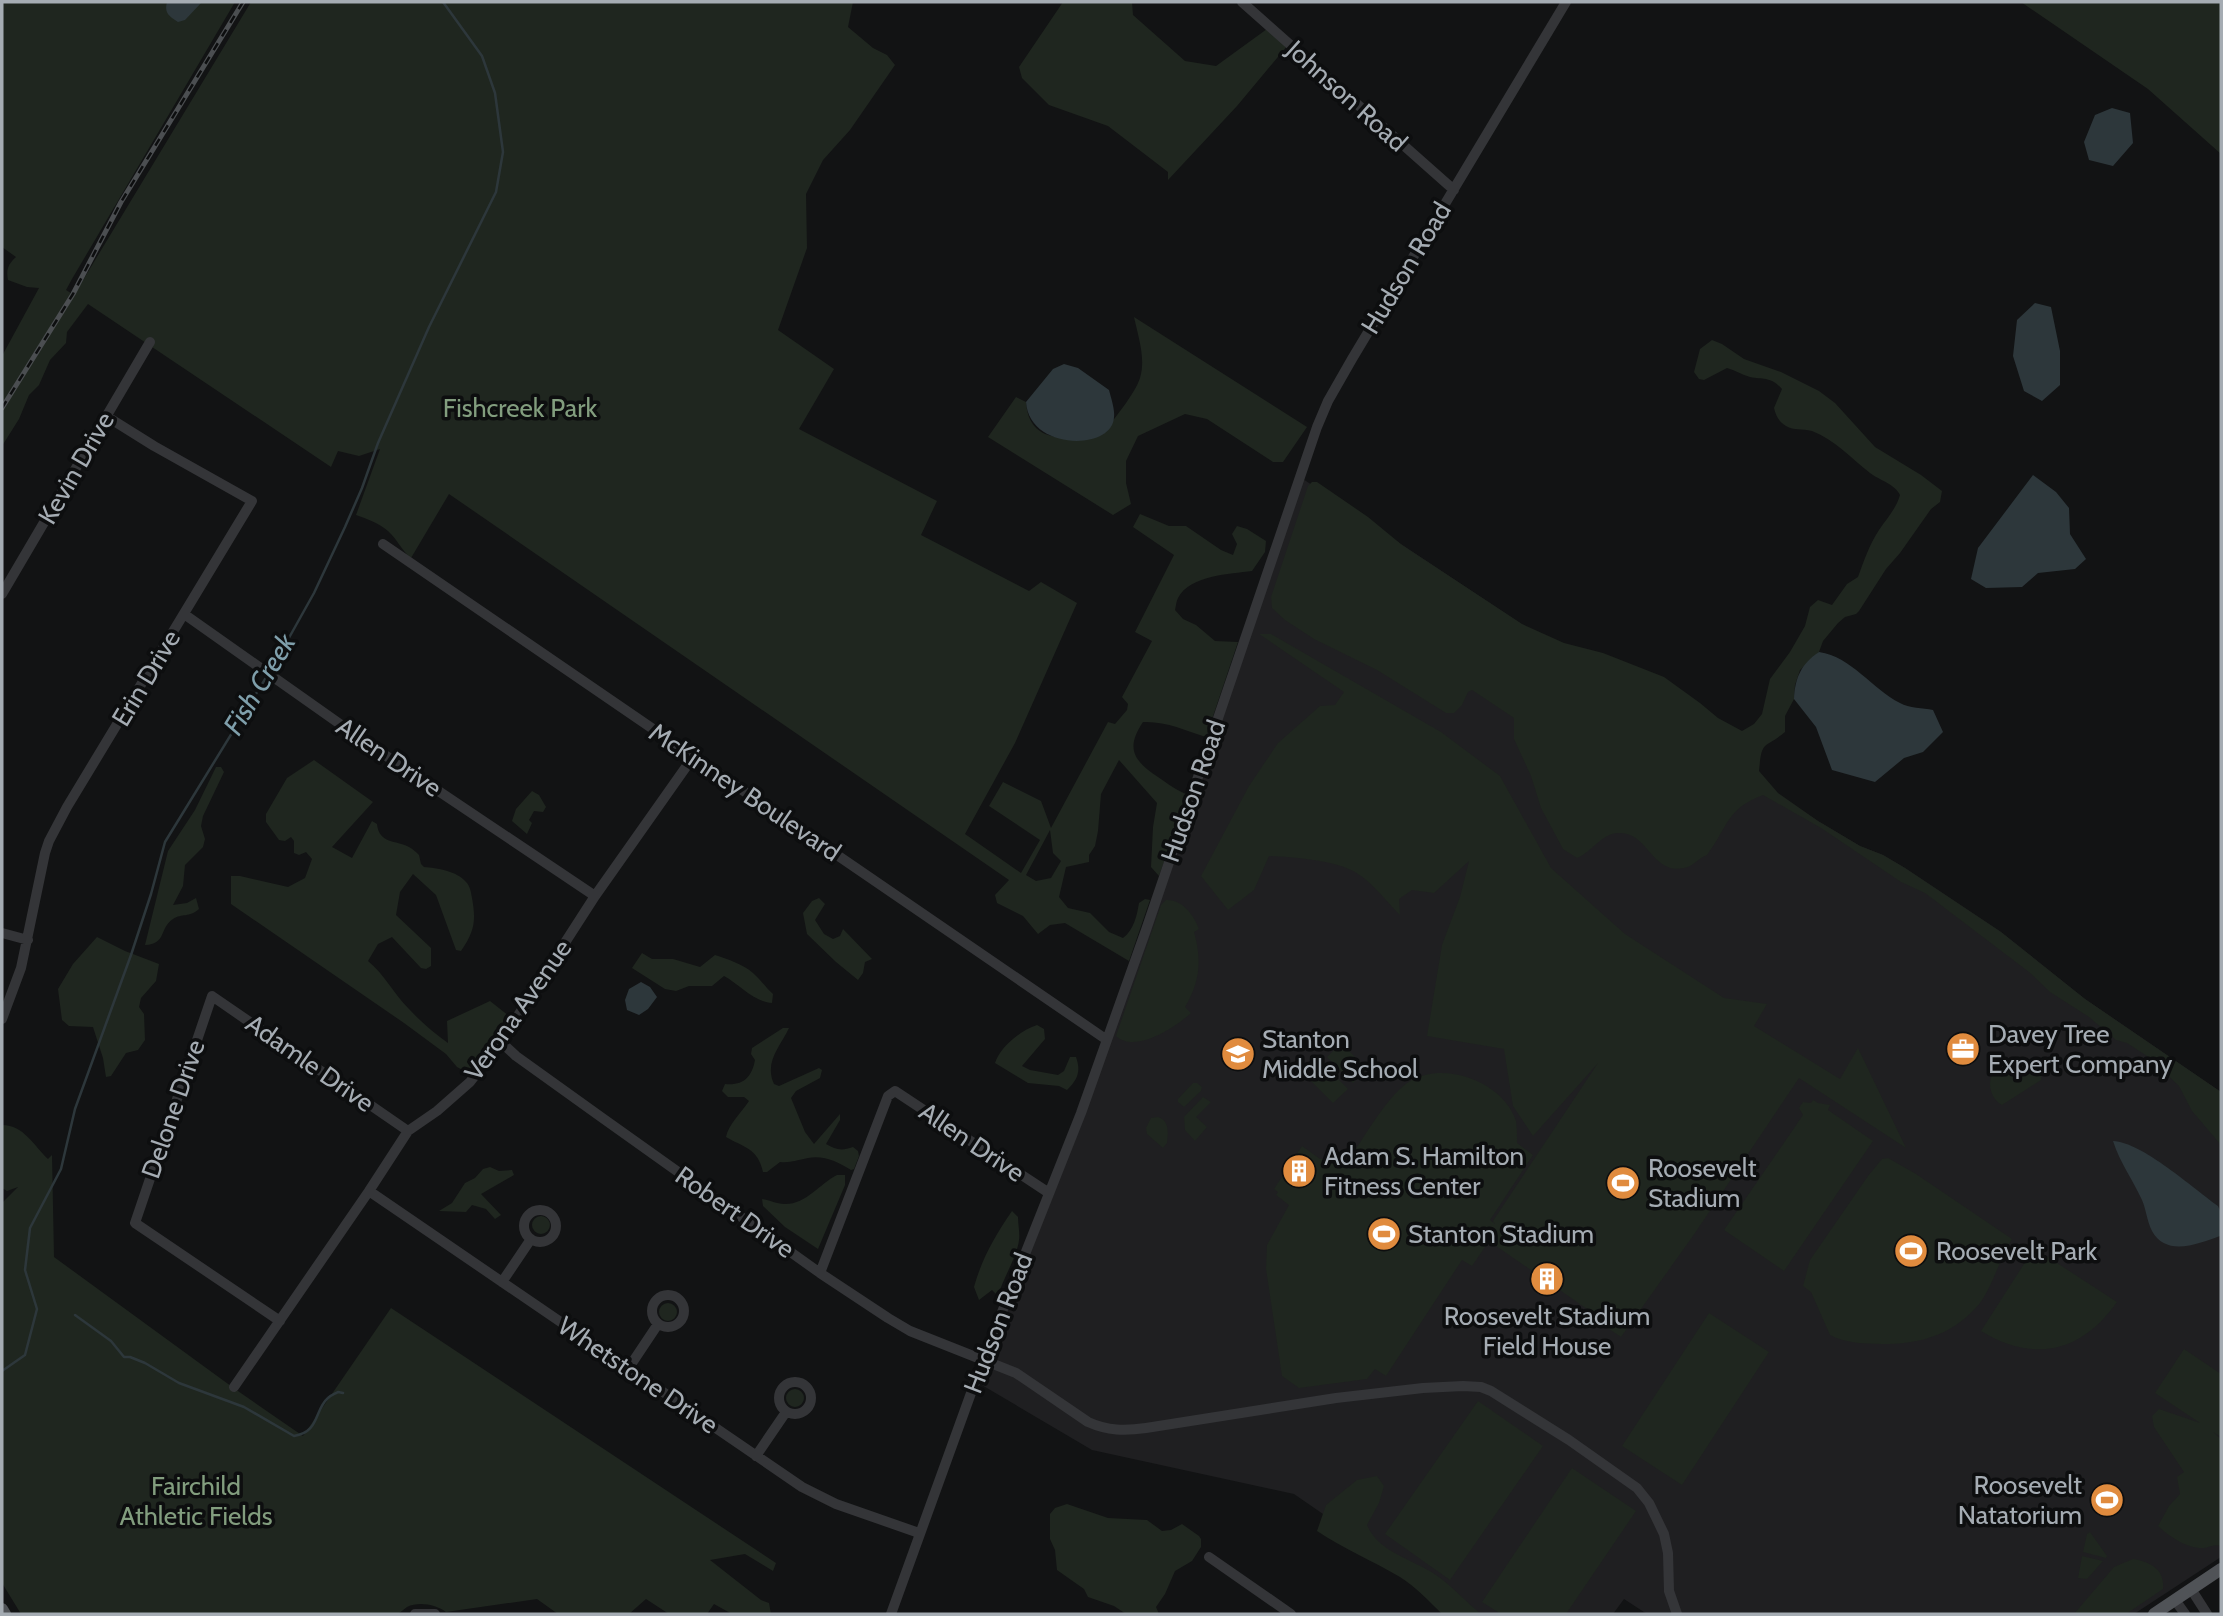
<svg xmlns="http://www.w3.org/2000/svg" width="2223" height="1616" font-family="Cabin,sans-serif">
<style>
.built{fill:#1f1f21}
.green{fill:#1f261f;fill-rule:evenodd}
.water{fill:#2d373b}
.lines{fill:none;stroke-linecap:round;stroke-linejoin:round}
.stream{stroke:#2d373b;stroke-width:2.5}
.minor{stroke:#343538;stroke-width:10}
.major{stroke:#505357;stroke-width:12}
.rail-casing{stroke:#4b4e51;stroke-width:5}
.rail{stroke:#0d0e0f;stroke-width:2.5;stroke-dasharray:8;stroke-linecap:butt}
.labels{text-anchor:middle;stroke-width:7;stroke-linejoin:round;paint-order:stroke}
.street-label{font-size:26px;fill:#a5acb3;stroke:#0d0e0f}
.park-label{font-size:26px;fill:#829d7e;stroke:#0d0e0f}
.poi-label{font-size:26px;fill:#a5acb3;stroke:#0d0e0f;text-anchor:start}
.water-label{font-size:28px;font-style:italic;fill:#7f9fab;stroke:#0d0e0f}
</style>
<rect width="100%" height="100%" fill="#121314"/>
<path class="built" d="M 1303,479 L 1818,821 L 1860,846 L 1883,855 L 1905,868 L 2001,932 L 2085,999 L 2221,1092 L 2221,1557 L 2134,1614 L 1647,1614 L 1624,1599 L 1613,1614 L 1468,1614 L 1294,1494 L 1092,1450 L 975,1381 L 1049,1193 Z"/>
<path class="green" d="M 2,2 L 235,2 L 72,279 L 66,290 L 74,295 L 251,2 L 853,2 L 848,27 L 873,48 L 887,55 L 895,65 L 850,130 L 823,160 L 806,194 L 807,248 L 778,330 L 834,369 L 799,429 L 937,501 L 921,535 L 1029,591 L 1041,582 L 1077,603 L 1015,743 L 965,834 L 1021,873 L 1040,840 L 989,806 L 1003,782 L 1041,801 L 1051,828 L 1108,722 L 1115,724 L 1127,710 L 1128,704 L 1122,697 L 1152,641 L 1135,632 L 1174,555 L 1133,527 L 1140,514 L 1169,526 L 1186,526 L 1221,550 L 1233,555 L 1237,544 L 1232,534 L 1237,526 L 1247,529 L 1266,541 L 1265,552 L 1252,571 C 1230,574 1190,575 1178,598 C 1176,602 1176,606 1175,610 L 1183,619 L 1196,625 L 1215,641 L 1238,642 L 1206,737 C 1184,730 1166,721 1143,722 C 1125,749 1134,761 1158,777 C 1168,784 1176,790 1188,795 L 1159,876 L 1151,867 L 1153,827 L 1157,803 L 1119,760 L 1101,794 L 1098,831 L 1095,846 L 1089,855 L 1089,862 L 1066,867 L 1059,897 L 1068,908 L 1090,913 L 1109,932 L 1123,938 C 1134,930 1137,915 1139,903 L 1145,899 L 1150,900 L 1129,961 L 1065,923 L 1050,925 L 1038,934 L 1023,916 L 997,903 L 995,895 L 1009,880 L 449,494 L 411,558 C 402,551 397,539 388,531 C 379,523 367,519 356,515 L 380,449 L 359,456 L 338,451 L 331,467 L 88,304 L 67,332 L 66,343 L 50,360 L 39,385 L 29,395 L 19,419 L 2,446 L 2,356 L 39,288 L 27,287 L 8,280 C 6,270 8,264 16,257 L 2,247 ZM 1050,830 L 1053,853 L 1061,861 L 1051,878 L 1036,881 L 1026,875 Z
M 1063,2 L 1132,2 L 1133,15 L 1185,61 L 1216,66 L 1267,29 L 1287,46 L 1237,106 L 1168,180 L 1168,172 L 1108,126 L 1049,105 L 1022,78 L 1019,67 Z
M 2021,2 L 2221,2 L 2221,154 L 2148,89 Z
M 1134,317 L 1307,427 L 1283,462 L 1273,462 L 1207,419 L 1185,414 L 1138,436 L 1126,461 L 1126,483 L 1131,504 L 1113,515 L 988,437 L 1016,397 L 1026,402 C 1029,447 1071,438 1103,434 C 1113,420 1135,394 1140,378 C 1146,358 1138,336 1134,317 Z
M 1712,340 L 1722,344 L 1744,359 L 1781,372 L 1819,391 L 1835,403 L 1875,447 L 1921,475 L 1942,491 L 1940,502 L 1931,509 L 1900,553 L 1886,569 L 1859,611 L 1856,614 L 1845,617 L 1838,623 L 1823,641 L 1819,652 L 1800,670 L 1795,685 L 1794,699 L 1785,716 L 1785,732 C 1763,750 1762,739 1759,771 L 1778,793 L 1818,821 L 1860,846 L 1883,855 L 1905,868 L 2001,932 L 2085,999 L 2221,1092 L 2221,1145 L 2192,1111 L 2179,1086 L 2150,1058 L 2127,1043 L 2116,1040 L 2089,1017 L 2050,992 L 2029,972 L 1925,893 L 1901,882 L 1821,828 L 1763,795 C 1726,809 1728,827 1707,855 C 1698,858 1693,867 1684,868 C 1652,875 1648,832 1619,833 C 1602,833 1592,852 1577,858 L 1563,849 L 1541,808 L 1531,776 L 1514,739 L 1514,718 L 1472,690 L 1468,692 L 1462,705 L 1454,713 L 1446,713 L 1377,670 L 1314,639 L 1285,620 L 1272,608 L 1271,597 L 1308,486 L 1312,482 L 1317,482 L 1368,517 L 1402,545 L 1522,624 L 1564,643 L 1603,653 L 1664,677 L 1700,703 L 1718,718 L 1742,731 L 1754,724 L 1762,714 L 1770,679 L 1790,652 L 1805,626 L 1810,607 L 1818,600 L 1832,605 L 1847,584 L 1858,577 C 1864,561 1869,545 1879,530 C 1887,518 1896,509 1900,495 C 1895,484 1879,480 1870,473 C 1851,458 1835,440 1812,431 C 1802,428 1794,431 1786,426 C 1779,422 1776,416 1774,408 L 1782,389 C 1770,376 1764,380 1750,377 C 1742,375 1735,370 1727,368 L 1704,380 L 1699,379 L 1694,372 L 1700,349 Z
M 1259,634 L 1271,634 L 1441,732 L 1500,776 L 1551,868 L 1625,934 L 1724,998 L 1767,1004 L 1754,1026 L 1840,1079 L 1858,1048 L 1906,1148 L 1799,1078 L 1695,1233 L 1621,1337 L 1588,1315 L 1590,1311 L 1489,1241 L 1472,1266 L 1462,1260 L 1386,1376 L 1375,1369 L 1367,1379 L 1299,1388 L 1282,1376 L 1266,1269 L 1267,1245 L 1289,1205 L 1276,1195 L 1278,1192 L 1274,1189 L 1302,1146 L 1320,1159 L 1349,1159 C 1365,1137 1388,1093 1412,1080 C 1447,1061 1504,1083 1516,1121 C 1517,1128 1517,1136 1517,1143 L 1533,1155 L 1490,1220 L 1495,1224 L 1493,1221 L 1598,1063 L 1533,1136 L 1513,1106 L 1504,1049 L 1427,1036 L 1442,945 L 1460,897 L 1469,861 L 1434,893 L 1412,890 L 1399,899 L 1400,915 C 1386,901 1370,879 1351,870 C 1330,860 1293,857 1269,856 L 1254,890 L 1228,910 L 1201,876 L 1249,786 L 1278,743 L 1320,706 L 1335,705 L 1344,692 Z
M 314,760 L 373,802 L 332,847 L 352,858 L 372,821 L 377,824 C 379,844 396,840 409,847 C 413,849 416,852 419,855 L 421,864 L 424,867 C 437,868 457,871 466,882 C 470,886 471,892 472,898 C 476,920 475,931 461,951 L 456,950 L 436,895 L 413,874 L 400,892 L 396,915 L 431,948 L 431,966 L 426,969 L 421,968 L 392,937 L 378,944 L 368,961 C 385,975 394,994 409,1009 C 421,1022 434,1033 448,1043 L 447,1021 L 490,1001 L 509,1016 L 470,1074 L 457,1067 L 446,1054 L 404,1023 L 231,904 L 231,876 L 240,876 L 288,887 L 305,878 L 312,859 L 306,852 L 299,855 L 294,853 L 294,841 L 291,837 L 285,841 L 279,840 L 266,822 L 266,814 L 287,778 Z
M 216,767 L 221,767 L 224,772 L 203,816 L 201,826 L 205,839 L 203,847 L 185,865 L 183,886 L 173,905 L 187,903 L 196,898 L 199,909 C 189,918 182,913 173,919 C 159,928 167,944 145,945 L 168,851 L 195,810 Z
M 532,791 L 539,795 L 546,807 L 543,812 L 534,811 L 529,820 L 532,823 L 527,834 L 512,821 L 516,809 Z
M 819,898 L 825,904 L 815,920 L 824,934 L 833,939 L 840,936 L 843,929 L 872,959 L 865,962 L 863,973 L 858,980 L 836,962 L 807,934 L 803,913 L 812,901 Z
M 1166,900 C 1182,899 1194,915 1199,929 L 1194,932 C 1202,960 1200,982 1185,1007 L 1191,1013 C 1176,1027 1135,1054 1116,1036 L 1161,905 Z
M 97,937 L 125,951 L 159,964 L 156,981 L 141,998 L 139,1007 L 144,1014 L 145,1040 L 138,1050 L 126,1053 L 111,1076 L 106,1077 L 103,1058 L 93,1027 L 69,1026 L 62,1020 L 58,989 L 73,964 Z
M 642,953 L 652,959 L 673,959 L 700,967 L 715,955 C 727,959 743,964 753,973 C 760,979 766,988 773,994 L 772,1003 C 754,1002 739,984 724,976 L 712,986 L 689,986 L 676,991 L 665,989 L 632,968 Z
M 1037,1025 L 1044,1029 L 1045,1039 L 1022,1066 L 1030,1070 L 1058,1075 L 1064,1071 L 1070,1057 L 1076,1057 C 1081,1071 1078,1079 1067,1090 L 1059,1086 L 1028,1083 L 995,1063 C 1000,1047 1021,1030 1037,1025 Z
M 783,1028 L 789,1028 C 780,1047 764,1062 774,1084 L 779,1086 L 819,1068 L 822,1070 L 820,1078 L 796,1091 L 791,1098 L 805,1132 L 814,1144 L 840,1114 L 840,1120 L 826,1144 C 836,1150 842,1151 853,1147 L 858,1151 L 859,1156 L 854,1169 L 851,1170 C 838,1162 824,1155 808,1158 C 797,1160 791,1163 780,1162 L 767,1172 L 763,1172 C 758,1148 743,1147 726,1137 C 728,1125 741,1113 749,1101 L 744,1097 L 728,1097 L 722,1091 L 725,1084 C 743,1086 752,1077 755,1060 L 751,1054 L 752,1048 Z
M 1341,1043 L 1367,1069 L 1353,1083 L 1327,1057 Z
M 2014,1060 C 2023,1060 2035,1068 2041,1075 L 2041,1080 L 2002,1105 C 1989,1098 1986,1079 1996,1068 L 1999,1072 L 2013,1065 Z
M 1321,1062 L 1348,1089 L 1333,1103 L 1307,1077 Z
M 1193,1083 L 1197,1083 L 1202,1087 L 1201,1091 L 1184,1107 L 1178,1102 L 1178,1099 Z
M 1203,1097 L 1211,1102 L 1196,1117 L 1207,1127 L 1195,1141 L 1185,1130 L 1184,1117 Z
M 1813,1100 L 1818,1103 L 1830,1105 L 1828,1110 L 1873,1141 L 1784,1271 L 1724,1230 L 1803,1115 L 1799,1108 L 1803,1102 L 1811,1103 Z
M 1158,1117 C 1170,1121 1168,1133 1167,1143 L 1163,1148 L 1147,1134 L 1146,1128 L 1151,1118 Z
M 2,1125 C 24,1125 34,1146 48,1159 L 52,1155 L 54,1257 L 235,1389 L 303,1436 L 391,1308 L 776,1563 L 773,1571 L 745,1554 L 710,1560 L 761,1600 L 769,1603 L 771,1614 L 732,1614 L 714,1604 L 707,1614 L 669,1614 L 646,1599 L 629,1614 L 558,1614 L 537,1599 L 446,1612 C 437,1605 419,1601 407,1607 C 404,1609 401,1612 398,1614 L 21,1614 L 2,1583 L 2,1203 L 18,1187 L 7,1191 L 2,1188 Z
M 1888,1158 L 1916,1174 L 2012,1239 C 2000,1258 1992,1287 1980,1303 C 1956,1332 1926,1343 1889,1344 C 1871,1344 1846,1344 1830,1335 L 1811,1292 L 1803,1286 L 1810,1260 L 1868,1176 L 1882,1159 Z
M 490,1167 L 499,1171 L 512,1170 L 514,1175 L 481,1194 L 501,1215 L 495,1219 L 486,1209 L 472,1205 L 466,1212 L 439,1211 L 452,1203 L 465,1183 L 475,1178 L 483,1169 Z
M 837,1175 L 845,1175 L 845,1185 L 818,1249 L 785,1227 L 763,1206 L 762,1199 C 770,1200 777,1204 784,1204 C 806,1205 819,1184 837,1175 Z
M 1012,1211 L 1018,1217 C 1018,1224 1020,1233 1019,1240 C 1017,1257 1003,1278 998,1296 L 992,1290 L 979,1300 L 974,1287 C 982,1258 995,1236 1012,1211 Z
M532 1225a9 9 0 1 1 18 0a9 9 0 1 1-18 0Z
M 2040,1252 L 2117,1302 C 2081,1353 2034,1363 1981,1331 L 2031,1253 Z
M659 1312a9 9 0 1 1 18 0a9 9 0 1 1-18 0Z
M 1709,1313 L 1769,1352 L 1682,1485 L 1622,1446 Z
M 2184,1349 L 2221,1374 L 2221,1437 L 2213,1432 L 2221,1439 L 2221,1546 C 2214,1544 2211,1547 2204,1548 C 2187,1549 2170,1537 2158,1526 L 2169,1506 L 2180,1494 L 2177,1477 L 2184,1472 L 2154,1427 L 2152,1416 L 2159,1409 L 2200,1423 L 2155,1393 Z
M786 1398a9 9 0 1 1 18 0a9 9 0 1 1-18 0Z
M 1478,1401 L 1543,1446 L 1450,1580 L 1385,1534 Z
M 1572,1468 L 1636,1511 L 1566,1614 L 1501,1614 L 1482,1602 Z
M 1377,1476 L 1384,1486 L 1379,1503 L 1367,1525 C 1379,1553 1413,1559 1436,1575 C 1452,1586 1466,1602 1481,1614 L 1442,1614 C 1429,1601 1416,1587 1400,1577 C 1373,1561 1344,1549 1317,1531 L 1326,1505 L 1357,1480 Z
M 1067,1504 L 1108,1518 L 1147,1520 L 1162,1531 L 1171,1530 L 1182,1524 L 1199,1536 L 1201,1539 L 1201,1547 L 1192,1561 L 1175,1571 L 1165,1594 L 1156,1607 L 1159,1614 L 1126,1614 L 1114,1606 L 1088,1597 L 1084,1589 L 1057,1570 L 1055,1550 L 1050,1539 L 1050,1514 L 1055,1508 Z
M 2090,1532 L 2107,1556 L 2106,1558 L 2083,1552 L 2087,1534 Z
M 2082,1556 L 2103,1561 L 2087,1579 L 2078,1578 Z
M 2133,1559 C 2151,1562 2165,1570 2163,1589 L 2126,1614 L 2074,1614 L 2114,1567 Z"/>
<path class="water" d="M 167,2 L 202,2 L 185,20 L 178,22 C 169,16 164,13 167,2 Z
M 2112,108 L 2130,113 L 2133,143 L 2113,166 L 2089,160 L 2084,142 L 2095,115 Z
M 2035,303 L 2051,307 L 2060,351 L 2060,385 L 2042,401 L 2024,391 L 2013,356 L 2017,320 Z
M 1064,364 L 1078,368 L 1109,390 C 1111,398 1115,409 1114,417 C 1113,451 1029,451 1026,402 L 1053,369 Z
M 2033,475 L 2056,492 L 2069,508 L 2070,534 L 2086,559 L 2075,569 L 2038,573 L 2022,587 L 1986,588 L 1971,579 L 1978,548 Z
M 1819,652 C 1852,657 1872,689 1900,703 C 1909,708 1923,708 1933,710 L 1943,732 L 1923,752 L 1904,758 L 1875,782 L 1832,770 L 1816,727 L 1794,699 C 1795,678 1801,664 1819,652 Z
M 641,982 L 650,987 L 657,997 L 648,1009 L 639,1015 L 627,1010 L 625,1000 L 629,989 Z
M 2113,1141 C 2142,1142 2194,1189 2218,1206 L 2221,1213 L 2220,1236 C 2198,1244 2166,1257 2152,1231 C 2147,1221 2146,1209 2142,1200 C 2133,1180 2120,1163 2113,1141 Z"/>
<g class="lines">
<path class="stream" d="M 271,670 L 314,593 L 345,527 L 362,488 L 378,443 L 429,327 L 496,192 L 503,152 L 495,93 L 482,56 L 443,2
M 75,1315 L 111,1341 L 124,1357 L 130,1357 L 145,1363 L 179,1383 L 244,1407 L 294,1436 C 320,1432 314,1410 328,1398 C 331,1395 335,1394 338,1392 L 343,1393
M 2,1371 L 25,1355 L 37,1309 L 25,1270 L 30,1228 L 61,1169 L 75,1109 L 131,955 L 151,894 L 165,842 L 267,676"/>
<path class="minor" d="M 1242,2 L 1454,190
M 383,544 L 1107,1040
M 2,594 L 150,342
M 184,614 L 364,741 L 595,896
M 2,933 L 28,940
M 2,1019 L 21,968 L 45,853 L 49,841 L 67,807 L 252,501 L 154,446 L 106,416
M 501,1042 L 516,1056 L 601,1117 L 820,1273 L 888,1318 L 910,1331 L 1016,1373 L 1088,1422 C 1108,1431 1125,1431 1146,1428 L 1336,1398 L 1423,1388 L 1463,1386 L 1481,1387 L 1491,1391 L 1569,1440 L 1637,1488 L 1649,1503 L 1664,1534 L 1668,1553 L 1669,1591 L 1677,1614
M 369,1191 L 802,1487 L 836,1504 L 919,1533
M524 1226a16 16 0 1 1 32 0a16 16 0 1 1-32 0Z
M 820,1273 L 888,1096 L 895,1091 L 1049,1193
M 502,1282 L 531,1239
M652 1311a16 16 0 1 1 32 0a16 16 0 1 1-32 0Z
M 280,1321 L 135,1223 L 212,996 L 408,1131
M 628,1369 L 658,1324
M779 1398a16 16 0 1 1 32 0a16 16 0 1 1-32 0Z
M 234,1387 L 369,1191 L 408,1131 L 437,1111 L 470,1082 L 501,1042 L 595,896 L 693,757
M 756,1456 L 786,1412
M 1209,1557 L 1291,1614
M 2191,1589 L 2207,1614
M 2175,1600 L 2185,1614
M 415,1614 L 435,1614
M 891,1614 L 983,1360 L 1081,1113 L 1146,930 L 1317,427 L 1328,401 L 1352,359 L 1566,2"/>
<path class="major" d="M 2,1609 L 5,1614
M 2154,1614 L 2221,1569"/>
<g class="rail-casing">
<path id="rail" d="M 2,408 L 73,294 L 121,202 L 243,2"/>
</g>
<use href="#rail" class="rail"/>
</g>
<defs>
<g id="office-disc" transform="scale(1.75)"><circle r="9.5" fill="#e08b3e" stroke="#0d0e0f"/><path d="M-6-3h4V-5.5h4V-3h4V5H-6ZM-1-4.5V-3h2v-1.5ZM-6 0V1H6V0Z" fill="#fff"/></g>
<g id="school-disc" transform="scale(1.75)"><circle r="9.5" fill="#e08b3e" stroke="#0d0e0f"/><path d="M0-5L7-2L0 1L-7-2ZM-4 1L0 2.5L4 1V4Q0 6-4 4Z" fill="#fff"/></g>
<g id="building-disc" transform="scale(1.75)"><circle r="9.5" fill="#e08b3e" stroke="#0d0e0f"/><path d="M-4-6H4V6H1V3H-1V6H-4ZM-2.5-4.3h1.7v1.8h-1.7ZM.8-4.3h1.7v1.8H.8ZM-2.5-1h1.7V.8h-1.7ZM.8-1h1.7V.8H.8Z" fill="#fff"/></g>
<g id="stadium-disc" transform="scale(1.75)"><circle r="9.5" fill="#e08b3e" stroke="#0d0e0f"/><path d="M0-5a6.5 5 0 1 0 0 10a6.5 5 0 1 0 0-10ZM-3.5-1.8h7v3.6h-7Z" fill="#fff"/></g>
</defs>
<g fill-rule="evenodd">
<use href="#office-disc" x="1963" y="1049"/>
<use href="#school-disc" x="1238" y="1054"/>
<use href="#building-disc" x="1299" y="1171"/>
<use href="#stadium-disc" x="1623" y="1183"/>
<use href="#stadium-disc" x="1384" y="1234"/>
<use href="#stadium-disc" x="1911" y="1251"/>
<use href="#building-disc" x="1547" y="1279"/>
<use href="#stadium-disc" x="2107" y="1500"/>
</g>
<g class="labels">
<g class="street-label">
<text transform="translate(1347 96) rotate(42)" y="9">Johnson Road</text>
<text transform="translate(1406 268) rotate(-59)" y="9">Hudson Road</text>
<text transform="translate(76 468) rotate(-60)" y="9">Kevin Drive</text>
<text transform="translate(146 678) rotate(-59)" y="9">Erin Drive</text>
<text transform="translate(389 757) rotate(34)" y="9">Allen Drive</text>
<text transform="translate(1193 791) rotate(-71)" y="9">Hudson Road</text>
<text transform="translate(745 792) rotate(34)" y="9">McKinney Boulevard</text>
<text transform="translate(518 1010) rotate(-55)" y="9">Verona Avenue</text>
<text transform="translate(310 1063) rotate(35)" y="9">Adamle Drive</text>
<text transform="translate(173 1109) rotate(-71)" y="9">Delone Drive</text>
<text transform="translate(972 1142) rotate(34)" y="9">Allen Drive</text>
<text transform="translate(735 1212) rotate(35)" y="9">Robert Drive</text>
<text transform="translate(998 1323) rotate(-69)" y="9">Hudson Road</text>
<text transform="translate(638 1375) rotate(34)" y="9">Whetstone Drive</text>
</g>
<g class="park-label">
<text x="520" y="417">Fishcreek Park</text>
<text x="196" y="1495">Fairchild<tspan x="196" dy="30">Athletic Fields</tspan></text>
</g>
<g class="poi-label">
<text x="1988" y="1043">Davey Tree<tspan x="1988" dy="30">Expert Company</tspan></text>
<text x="1262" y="1048">Stanton<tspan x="1262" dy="30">Middle School</tspan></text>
<text x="1324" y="1165">Adam S. Hamilton<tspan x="1324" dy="30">Fitness Center</tspan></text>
<text x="1648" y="1177">Roosevelt<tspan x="1648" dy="30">Stadium</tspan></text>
<text x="1408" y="1243">Stanton Stadium</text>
<text x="1936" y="1260">Roosevelt Park</text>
<text x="1547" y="1325" text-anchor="middle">Roosevelt Stadium<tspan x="1547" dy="30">Field House</tspan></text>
<text x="2082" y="1494" text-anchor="end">Roosevelt<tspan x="2082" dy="30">Natatorium</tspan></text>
</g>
<g class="water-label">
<text transform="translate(259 684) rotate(-59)" y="10">Fish Creek</text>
</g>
</g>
<rect width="2223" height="1616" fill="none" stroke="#a5acb3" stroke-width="7"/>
</svg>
